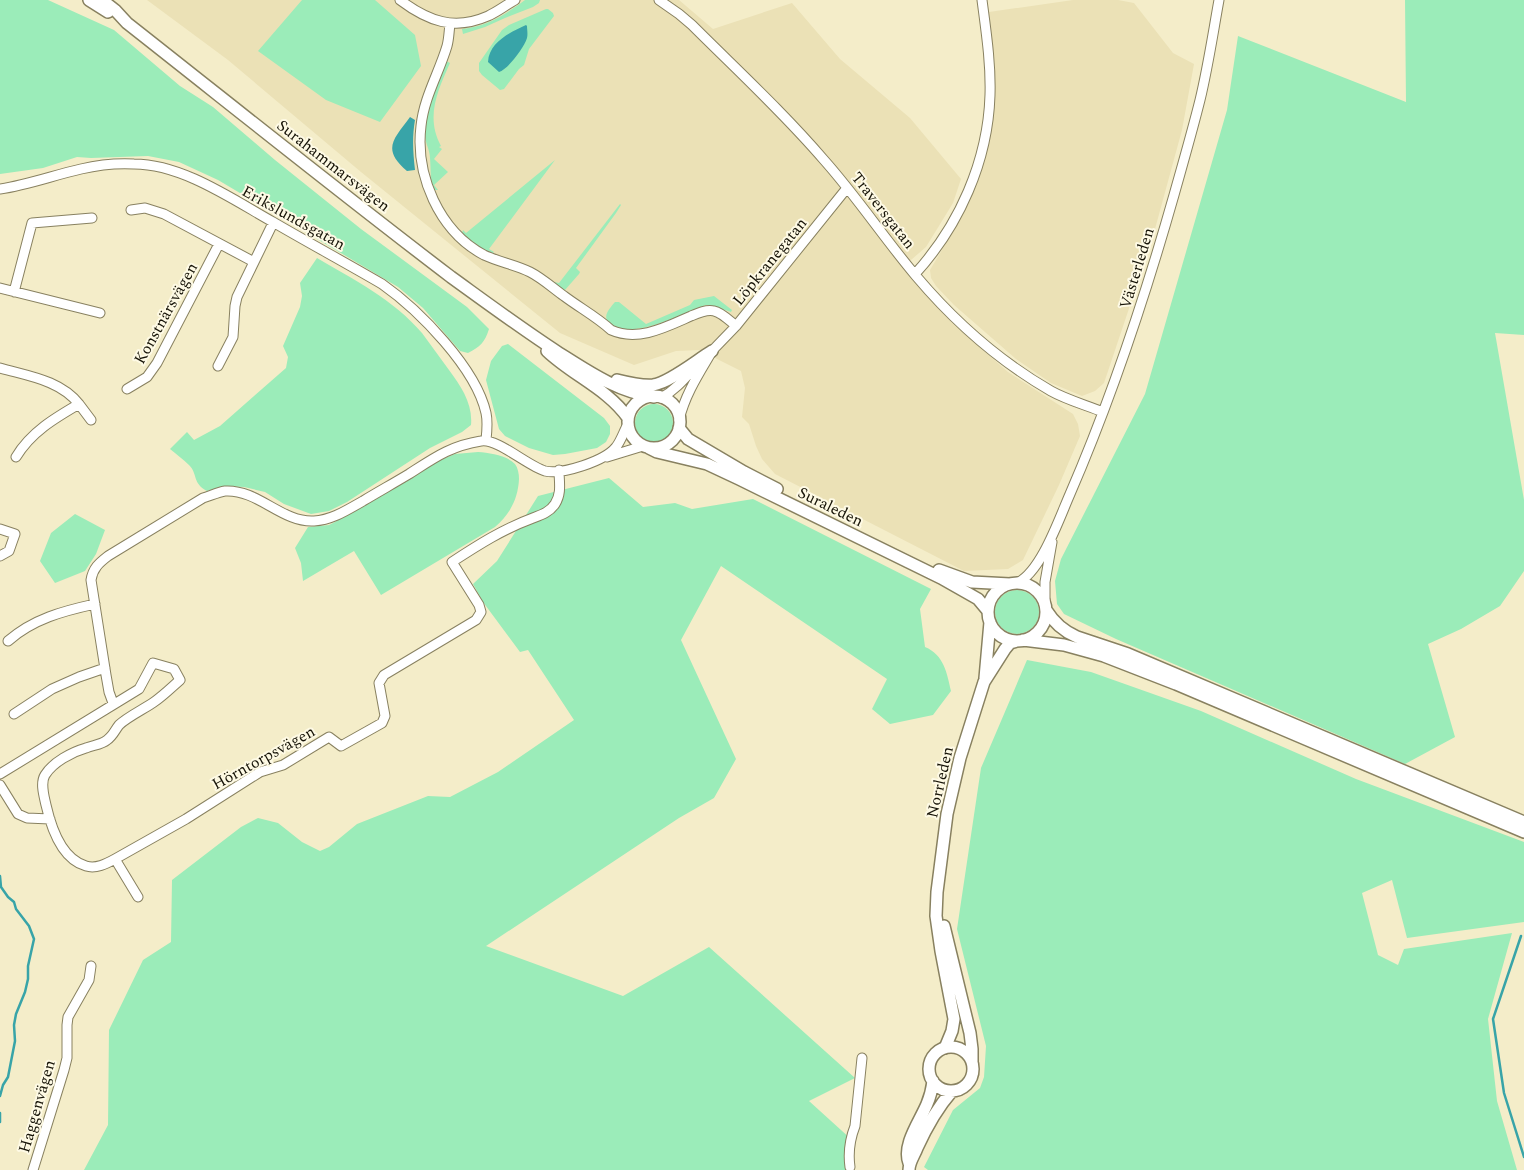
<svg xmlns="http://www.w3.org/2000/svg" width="1524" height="1170" font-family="Spectral,serif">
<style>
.built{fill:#ebe1b6}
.green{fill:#9becb9}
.water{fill:#38a4a8}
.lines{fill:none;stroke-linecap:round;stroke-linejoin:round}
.stream{stroke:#38a4a8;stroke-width:2.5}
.minor-casing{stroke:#888160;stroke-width:11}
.major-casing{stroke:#888160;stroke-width:14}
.minor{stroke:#fff;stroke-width:9}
.major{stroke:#fff;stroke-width:11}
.labels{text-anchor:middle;stroke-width:4;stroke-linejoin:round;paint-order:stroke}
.street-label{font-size:16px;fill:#161307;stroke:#fefae5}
</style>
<rect width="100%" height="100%" fill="#f4edc9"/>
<path class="built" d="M 147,0 L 679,0 L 713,29 L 792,3 L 840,59 L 910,118 L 961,179 L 953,203 L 926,247 L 904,266 L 951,322 L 1008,372 L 1073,414 L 1078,424 L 1080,436 L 1059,485 L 1023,560 L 1008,569 L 964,571 L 775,474 L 762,459 L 756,446 L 749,424 L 742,417 L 745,388 L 741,371 L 699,350 L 676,351 L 634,365 L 560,333 L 361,172 L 228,60 Z
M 1073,0 L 1118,0 L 1134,3 L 1173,53 L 1194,64 L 1182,130 L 1152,240 L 1104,383 L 1095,391 L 1082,396 L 1051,383 L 1016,359 L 954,305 L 936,286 L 931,278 L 930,270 L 952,233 L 968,201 L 980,174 L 989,138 L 994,102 L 995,68 L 989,12 Z"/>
<path class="green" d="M 0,0 L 48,0 L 114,30 L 180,86 L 213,107 L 275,160 L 361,229 L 467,307 L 489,329 C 485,342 480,347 468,353 L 460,351 L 423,308 L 398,287 L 218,180 L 179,162 L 148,156 L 91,158 L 77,157 L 43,168 L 0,174 Z
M 302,0 L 375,0 L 415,35 L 421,66 L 380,122 L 326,100 L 258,51 Z
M 525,0 L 540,0 L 539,3 L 533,7 L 505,18 L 485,27 L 463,34 L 462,29 C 488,26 504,15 525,0 Z
M 1405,0 L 1524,0 L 1524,335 L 1495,333 L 1524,500 L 1524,571 L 1500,606 L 1461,629 L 1428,644 L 1455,737 L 1405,764 L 1116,639 L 1064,614 L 1057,604 L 1055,581 L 1061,559 L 1145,394 L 1227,110 L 1238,36 L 1406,102 Z
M 546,9 L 548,9 L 553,13 L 554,16 L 529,49 L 524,65 L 519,69 L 504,89 L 500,90 L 482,75 L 479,71 L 479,63 L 502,30 L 509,25 Z
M 446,61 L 450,63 C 438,90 425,117 441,146 L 439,147 L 442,149 L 434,159 L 448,172 L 434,185 L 438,190 L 436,190 L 433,189 C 430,178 431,169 430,158 C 430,150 425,143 425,135 C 425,109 436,85 446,61 Z
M 555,160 L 489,249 L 494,252 L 493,253 L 490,254 L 476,246 L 462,233 L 463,230 L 466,233 Z
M 620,204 L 621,205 L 616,213 L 576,268 L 580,272 L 579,274 L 565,290 L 558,286 L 554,282 L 559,283 Z
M 317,258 C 353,279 394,300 422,333 C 431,345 440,358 449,370 C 461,386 473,404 471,425 L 462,432 L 430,448 L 347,502 L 329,511 L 311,514 L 284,504 L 265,492 L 244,487 L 224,486 L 207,491 C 192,483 198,474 189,465 C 183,459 176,454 170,449 L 187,432 L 194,440 L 220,426 L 286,368 L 288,357 L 283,346 L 300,307 L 302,296 L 300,283 Z
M 714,296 L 732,310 L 731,312 L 713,306 L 706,305 C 683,313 632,341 610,324 C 601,317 610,308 615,302 L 619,302 L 646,324 L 690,305 L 694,300 Z
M 508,344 L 604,418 L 610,426 L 610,434 L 606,442 L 597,448 L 565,454 L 553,455 L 529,448 L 505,436 L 499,429 L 486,380 L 491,361 L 502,346 Z
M635 423a19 19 0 1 1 38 0a19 19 0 1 1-38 0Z
M 478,452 C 490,453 506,455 515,464 C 518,468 519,474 519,479 C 518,499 510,514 495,527 L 381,595 L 354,551 L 303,581 L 301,563 L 295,548 L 308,527 L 329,525 L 335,522 L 433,463 L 455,454 Z
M 609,478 L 643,507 L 675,503 L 692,509 L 753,499 L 931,589 L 920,609 L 925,647 C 944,655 947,673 951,691 L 933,715 L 890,724 L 872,709 L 887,679 L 721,566 L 681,640 L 736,759 L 714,798 L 679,818 L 486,946 L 623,996 L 709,947 L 855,1078 L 809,1101 L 852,1140 L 848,1170 L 84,1170 L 108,1125 L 109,1030 L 143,960 L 171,942 L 172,880 L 241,827 L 258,818 L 278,823 L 302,842 L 320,851 L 329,847 L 357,824 L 428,796 L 450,797 L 498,772 L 574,720 L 528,650 L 520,652 L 483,602 L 473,584 L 497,561 L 538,496 Z
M 75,514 L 105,530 L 96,554 L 85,571 L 55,583 L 40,561 L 51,533 Z
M995 612a22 22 0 1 1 44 0a22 22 0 1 1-44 0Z
M 1027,660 L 1091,672 L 1201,711 L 1356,779 L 1524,842 L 1524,922 L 1407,938 L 1392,880 L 1362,893 L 1378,955 L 1398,965 L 1404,949 L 1512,933 L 1488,1019 L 1497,1101 L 1517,1170 L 928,1170 L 924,1167 L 953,1110 L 980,1088 L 984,1077 L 986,1046 L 957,929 L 981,768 Z"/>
<path class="water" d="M 526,25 L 527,26 C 527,29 528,34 527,38 C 524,48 508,69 499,72 L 488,62 C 489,42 511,32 526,25 Z
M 410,117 L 415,120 C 412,137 413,153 415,170 L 407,171 C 381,149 394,139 410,117 Z"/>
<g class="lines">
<path class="stream" d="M 0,876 L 1,887 L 8,897 L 14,902 L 16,909 L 29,926 L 34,939 L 28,966 L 28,979 L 25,992 L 16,1014 L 14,1025 L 15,1041 L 8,1077 L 3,1085 L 0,1096
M 1521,936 L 1493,1019 L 1504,1093 L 1524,1157
M 0,1113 L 0,1122"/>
<g class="minor-casing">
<path id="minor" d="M 400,0 C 428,21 454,31 488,16 C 497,12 506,5 515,0
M 659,0 L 679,14 L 692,25 C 736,69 783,112 824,160 C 857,197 884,238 916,276 C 954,321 999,361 1051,391 C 1067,400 1086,405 1103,412
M 450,24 C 449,31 449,39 447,46 C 439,73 424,97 421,126 C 415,175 439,231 484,255 C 499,262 516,265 530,272 C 542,278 554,289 564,296 C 580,308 597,317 611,330 C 638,342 666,327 691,316 C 698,313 707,309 714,311 C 721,312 730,321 736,326
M 0,189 C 28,185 54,175 81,169 C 98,165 116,163 134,164 C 182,164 232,199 273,222 C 309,243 346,263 382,284 C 419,310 476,368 486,413 C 488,422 487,431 486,440
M 131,210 L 145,208 L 164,214 L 254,262
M 915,274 C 959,226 988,161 990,95 C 991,63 986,31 982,0
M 0,288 L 100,313
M 14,292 L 32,223 L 92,218
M 709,354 L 736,326 L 847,188
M 218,366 L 233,337 L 235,306 L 237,297 L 273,223
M 0,368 C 28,376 60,380 79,404 C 55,418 31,432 16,457
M 127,389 L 147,377 L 157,363 L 219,244
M 661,398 C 676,390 686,377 697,365
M 79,404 L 91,420
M 679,420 C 685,395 698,375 711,353
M 607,457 L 643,446
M 0,529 L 15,534 L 9,551 L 0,556
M 1017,583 C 1041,572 1059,519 1070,494 C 1112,397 1145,297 1174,195 C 1183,163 1192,132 1200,100 C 1208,67 1213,33 1219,0
M 1045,604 L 1045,582 L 1052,542
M 8,641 C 33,619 63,611 95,604
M 113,703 L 109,692 L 106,675 L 91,580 C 93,568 99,563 108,556 L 203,498 C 210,496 218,492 225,491 C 258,489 282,523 314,521 C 332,520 347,510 363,501 C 378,492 394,483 409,474 C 434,458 450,446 481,441 C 497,438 528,466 545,471 C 562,475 605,461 616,447 C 621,441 624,431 628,424
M 14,714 L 52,689 L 79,677 L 105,668
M 0,774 L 139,689 L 153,663 L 174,669 L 180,680 C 172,687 163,696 154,702 C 144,709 127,717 119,725 C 115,730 113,736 107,740 C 101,745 93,745 86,748 C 72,752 53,762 45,775 C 40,783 44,796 46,805 C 51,827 61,859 86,866 C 96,869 106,864 115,859 L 186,819 L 260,772 L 283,765 L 329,737 L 341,746 L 382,723 L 385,716 L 379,683 L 384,675 L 476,620 L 481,612 L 479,605 L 452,562 C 478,545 503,529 533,518 C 541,515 550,512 555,504 C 562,493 559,482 559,470
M 0,785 L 18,814 L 27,818 L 50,819
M 115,859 L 138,897
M 850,1167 C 848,1153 850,1139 855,1126 L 862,1058
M 33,1170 L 64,1070 L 67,1058 L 67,1025 L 68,1017 L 89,980 L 91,966"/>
</g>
<g class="major-casing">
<path id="major" d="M 89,0 L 108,12
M 102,0 L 115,10 L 127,23 C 235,108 342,194 451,277 C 487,303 522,329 559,353 C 589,372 618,392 654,397
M 547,351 C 572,375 608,389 628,418
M 617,380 C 629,383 641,386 653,385 C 669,383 697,360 712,351
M628 422a26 26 0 1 1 52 0a26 26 0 1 1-52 0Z
M 679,428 L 688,439 L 744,472 L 777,489
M 649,448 L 657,452 L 707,464 L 739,479 L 941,578 L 978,599 L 988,611
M 939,570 L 972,582 L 1010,584
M988 612a29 29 0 1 1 58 0a29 29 0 1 1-58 0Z
M 1046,610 C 1054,623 1063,631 1077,637 L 1128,654 L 1524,822
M 1023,640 L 1064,645 L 1104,656 L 1176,684 L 1524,832
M 985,678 L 990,622
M 944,926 L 970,1033 L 972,1049 L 972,1062
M929 1069a22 22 0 1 1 44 0a22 22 0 1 1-44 0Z
M 945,1048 L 952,1031 L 954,1019 L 941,951 L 936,916 L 937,892 L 947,814 L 960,758 L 984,682 L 1005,649 L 1010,643 L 1017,641
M 909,1163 C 902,1145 920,1121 927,1104 C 930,1097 932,1089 933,1081
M 909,1170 C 909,1162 914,1156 917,1148 C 926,1128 937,1108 952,1091"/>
</g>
<use href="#minor" class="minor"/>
<use href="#major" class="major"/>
</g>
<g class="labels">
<g class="street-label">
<text transform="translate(334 165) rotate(38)" y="6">Surahammarsvägen</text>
<text transform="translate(884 210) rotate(52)" y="6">Traversgatan</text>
<text transform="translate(294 217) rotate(29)" y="6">Erikslundsgatan</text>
<text transform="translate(769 261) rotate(-51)" y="6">Löpkranegatan</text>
<text transform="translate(1136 268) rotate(-73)" y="6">Västerleden</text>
<text transform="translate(165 313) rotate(-61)" y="6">Konstnärsvägen</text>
<text transform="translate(831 506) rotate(26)" y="6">Suraleden</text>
<text transform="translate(263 757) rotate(-29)" y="6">Hörntorpsvägen</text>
<text transform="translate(939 782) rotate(-77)" y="6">Norrleden</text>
<text transform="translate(36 1106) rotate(-74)" y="6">Haggenvägen</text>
</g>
</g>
</svg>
